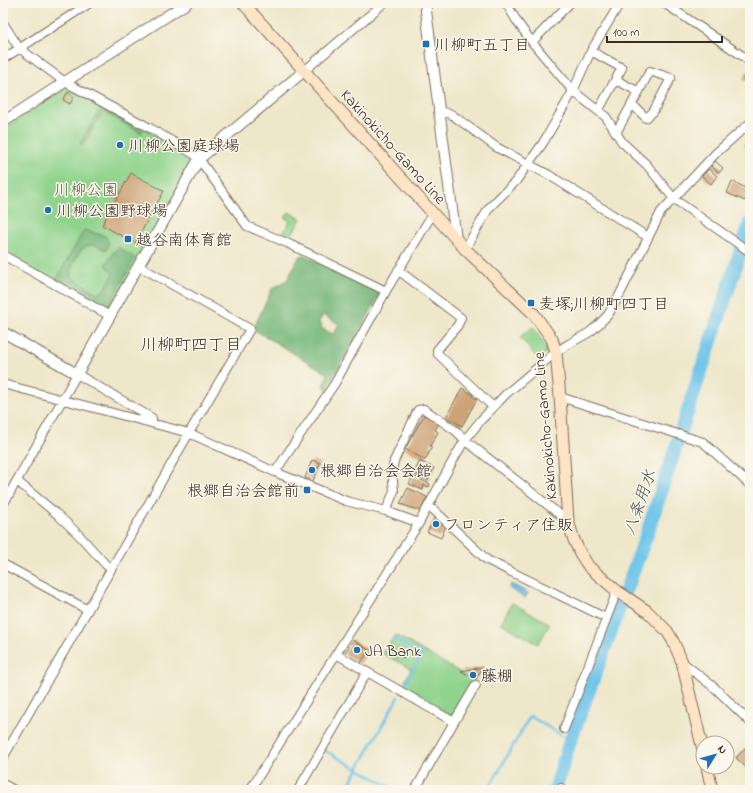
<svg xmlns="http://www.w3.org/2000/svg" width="753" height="793" font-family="'Indie Flower','Klee One',sans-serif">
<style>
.green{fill:#8fd38c;stroke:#657e55}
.forest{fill:#73b578;stroke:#57704b;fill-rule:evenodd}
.water{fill:#6bc3e9;stroke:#537684}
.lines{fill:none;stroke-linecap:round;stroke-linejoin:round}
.stream{stroke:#6bc3e9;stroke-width:2.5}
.river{stroke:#6bc3e9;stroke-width:14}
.building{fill:#cda375}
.minor-casing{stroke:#7a6c5a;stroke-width:10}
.tertiary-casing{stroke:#7a6c5a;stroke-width:12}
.secondary-casing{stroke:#7a6c5a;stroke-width:13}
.minor{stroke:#fff;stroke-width:8}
.tertiary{stroke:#fff;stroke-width:10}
.secondary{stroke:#fee4c6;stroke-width:11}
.poi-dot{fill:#1f6fb2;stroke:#fbf7ec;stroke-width:1.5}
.labels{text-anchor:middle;stroke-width:3;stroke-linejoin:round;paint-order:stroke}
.poi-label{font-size:16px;fill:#3b2a1e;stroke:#fbf7ec;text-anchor:start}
.street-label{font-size:16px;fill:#3b2a1e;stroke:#fbf7ec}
.park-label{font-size:16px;fill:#545d3f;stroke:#fbf7ec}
.neighbourhood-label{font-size:17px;fill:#3b2a1e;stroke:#fbf7ec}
.water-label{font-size:17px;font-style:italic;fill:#49585b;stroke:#fbf7ec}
</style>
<rect width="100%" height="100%" fill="#fbf7ec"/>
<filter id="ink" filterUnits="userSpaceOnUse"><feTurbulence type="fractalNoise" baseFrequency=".025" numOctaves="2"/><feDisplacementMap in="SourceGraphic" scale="8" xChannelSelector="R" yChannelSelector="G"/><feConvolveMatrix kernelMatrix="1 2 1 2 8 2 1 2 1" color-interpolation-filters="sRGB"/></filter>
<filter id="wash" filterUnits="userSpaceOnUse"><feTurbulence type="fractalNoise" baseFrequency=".012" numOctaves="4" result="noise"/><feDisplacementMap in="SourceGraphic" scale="16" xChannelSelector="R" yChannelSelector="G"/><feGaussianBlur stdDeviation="0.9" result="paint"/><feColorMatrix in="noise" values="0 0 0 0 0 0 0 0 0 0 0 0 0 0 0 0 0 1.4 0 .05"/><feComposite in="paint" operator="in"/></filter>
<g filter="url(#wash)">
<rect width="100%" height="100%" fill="#eee7ca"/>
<path class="green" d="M 70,86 L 195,158 L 110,316 L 3,254 L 3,129 Z
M 289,212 L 301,219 L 290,237 L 282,240 L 280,239 L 290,221 L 285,218 Z
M 533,327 L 546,348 L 546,353 L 538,359 L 520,337 Z
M 512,603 L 550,624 L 538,644 L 501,623 Z
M 396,635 L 476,682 L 454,716 L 452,717 L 402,687 L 411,669 L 382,653 Z"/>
<path class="forest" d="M 101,107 L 143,131 L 141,133 L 103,111 L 83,145 L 80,143 Z
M 84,230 L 105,236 L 109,243 L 106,250 C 101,248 95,244 90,245 C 79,247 70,267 71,277 L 98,294 L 106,288 L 113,274 L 106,265 L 108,260 L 118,247 L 135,258 L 107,310 L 56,280 Z
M 304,255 L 381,293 L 327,389 L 323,386 L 328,374 L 253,329 L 272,289 L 287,280 L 299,257 ZM 323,315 L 339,324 L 333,334 L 321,328 L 322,325 L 318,323 Z"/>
<path class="water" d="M 511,584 L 528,593 L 525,598 L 509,588 Z"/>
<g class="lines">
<path class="stream" d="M 393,638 L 422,654 L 403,688
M 565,737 L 570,741
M 324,750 L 396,790
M 346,790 L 398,697
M 488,790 L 530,716 L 561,735"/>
<path class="river" d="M 555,790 L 570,741 L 647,534 L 750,223"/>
</g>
<g id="blocks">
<path class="building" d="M 748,71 L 750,73 L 750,84 L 743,79 Z
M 68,92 L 74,97 L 70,104 L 63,100 Z
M 750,138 L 750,151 L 744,147 Z
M 715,161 L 723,168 L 719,173 L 711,166 Z
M 709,169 L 717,176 L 711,184 L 702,176 Z
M 131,173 L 164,191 L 135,243 L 102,225 Z
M 732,181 L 750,190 L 745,201 L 727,193 Z
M 462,388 L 473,395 L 472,397 L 477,399 L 462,426 L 446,417 Z
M 424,415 L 439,423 L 435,430 L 438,432 L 430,446 L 432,447 L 425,460 L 405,449 Z
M 312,460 L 320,463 L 313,481 L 305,478 Z
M 420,461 L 434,468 L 428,480 L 414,473 Z
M 413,476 L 430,484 L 429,487 L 424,485 L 423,490 L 409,484 Z
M 408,488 L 427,497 L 421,511 L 400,504 Z
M 435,518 L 446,525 L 441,538 L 427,532 Z
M 353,640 L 369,650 L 360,664 L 344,654 Z
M 401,651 L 406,654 L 404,658 L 398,655 Z
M 483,667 L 476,679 L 461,671 Z
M 750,743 L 750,771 L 736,758 Z"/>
</g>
</g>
<g filter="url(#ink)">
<use href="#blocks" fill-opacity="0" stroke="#7a6c5a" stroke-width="1"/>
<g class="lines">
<g class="minor-casing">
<path id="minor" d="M 506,3 L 518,23 L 532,42 L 573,91 L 606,117 L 622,142 L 647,165 L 674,199 L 750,252
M 664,3 L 750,61
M 3,23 L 19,48 L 65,82 L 150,128 L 197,156 L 247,226 L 287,243 L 386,291
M 532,42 L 570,3
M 591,51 L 622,68 L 598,111
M 3,59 L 90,3
M 304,71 L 384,3
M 616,80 L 639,92
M 438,111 L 451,114 L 496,147 L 549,175 L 648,237
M 616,133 L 650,71 L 671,78 L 653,112 L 646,118 L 632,104
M 465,249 L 489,208 L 516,181 L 543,143 L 573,91 L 591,51 L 620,3
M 3,255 L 110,316
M 398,270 L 461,318 L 458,325 L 437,350 L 438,354 L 493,407
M 3,384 L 189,433 L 275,472 L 346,501 L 386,511 L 419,523
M 560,397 L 703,442 L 750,485
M 275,472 L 335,383 L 386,291 L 433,213
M 17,481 L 58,515 L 79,535 L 106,565 L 111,569
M 3,505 L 77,374 L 152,418 L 152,422
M 429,507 L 435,511 L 487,560 L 606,618
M 386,511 L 394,491 L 392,471 L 394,461 L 418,410 L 424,409 L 456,431 L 465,440 L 568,521
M 3,564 L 88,610
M 336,654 L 454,722
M 682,662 L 715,688 L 750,722
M 564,729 L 617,591
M 3,758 L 189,433 L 250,329 L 139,266
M 3,784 L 14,790
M 250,790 L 419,523 L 456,455 L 465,440 L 481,420 L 506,394 L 556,352 L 567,345 L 590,332 L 599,324 L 608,315 L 619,296 L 661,212 L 716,153 L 750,123
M 298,790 L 367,672
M 415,790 L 454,722 L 476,685
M 561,790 L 561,788"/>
</g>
<g class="tertiary-casing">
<path id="tertiary" d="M 425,3 L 456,239
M 3,122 L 187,3
M 3,332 L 77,374 L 199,159 L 304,71"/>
</g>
<g class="secondary-casing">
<path id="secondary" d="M 243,3 L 465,249 L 534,314 L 552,339 L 556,352 L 560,397 L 568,521 L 574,540 L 580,553 L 589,567 L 617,591 L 647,611 L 667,631 L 673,641 L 682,662 L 703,750
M 707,767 L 712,790"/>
</g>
<use href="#minor" class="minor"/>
<use href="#tertiary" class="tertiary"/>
<use href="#secondary" class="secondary"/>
</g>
</g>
<g class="poi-dot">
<rect x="422" y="40" width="8" height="8" rx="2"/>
<circle cx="120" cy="145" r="4"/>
<circle cx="48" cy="210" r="4"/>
<rect x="124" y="235" width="8" height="8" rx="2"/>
<rect x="527" y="299" width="8" height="8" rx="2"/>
<circle cx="312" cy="470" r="4"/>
<rect x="303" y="486" width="8" height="8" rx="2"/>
<circle cx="436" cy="524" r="4"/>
<circle cx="357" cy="650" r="4"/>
<circle cx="473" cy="675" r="4"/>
</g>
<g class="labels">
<g class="poi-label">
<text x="434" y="50">川柳町五丁目</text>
<text x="128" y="151">川柳公園庭球場</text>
<text x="56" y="216">川柳公園野球場</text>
<text x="136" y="245">越谷南体育館</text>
<text x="539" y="309">麦塚;川柳町四丁目</text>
<text x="320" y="476">根郷自治会会館</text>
<text x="299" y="496" text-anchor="end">根郷自治会館前</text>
<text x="444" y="530">フロンティア住販</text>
<text x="365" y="656">JA Bank</text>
<text x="481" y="681">藤棚</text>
</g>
<g class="street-label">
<text transform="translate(394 146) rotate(48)" y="6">Kakinokicho-Gamo Line</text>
<text transform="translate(544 426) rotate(-95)" y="6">Kakinokicho-Gamo Line</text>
</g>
<g class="park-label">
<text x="86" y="195">川柳公園</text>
</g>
<g class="neighbourhood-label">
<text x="191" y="350">川柳町四丁目</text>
</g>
<g class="water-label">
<text transform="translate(639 502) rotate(-71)" y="6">八条用水</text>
</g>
</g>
<rect width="753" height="793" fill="none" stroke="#fbf7ec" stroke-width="16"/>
<g transform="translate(715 755) rotate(53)"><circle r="19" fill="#fbf7ec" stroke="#aea59a"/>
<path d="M0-3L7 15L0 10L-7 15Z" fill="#1f6fb2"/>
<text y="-6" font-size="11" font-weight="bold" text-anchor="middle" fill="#3b2a1e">N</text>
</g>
<path d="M607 36v6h115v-6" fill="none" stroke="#3b2a1e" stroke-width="2"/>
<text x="613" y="36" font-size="12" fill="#3b2a1e" stroke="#fbf7ec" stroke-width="3" paint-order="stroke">100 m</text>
</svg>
